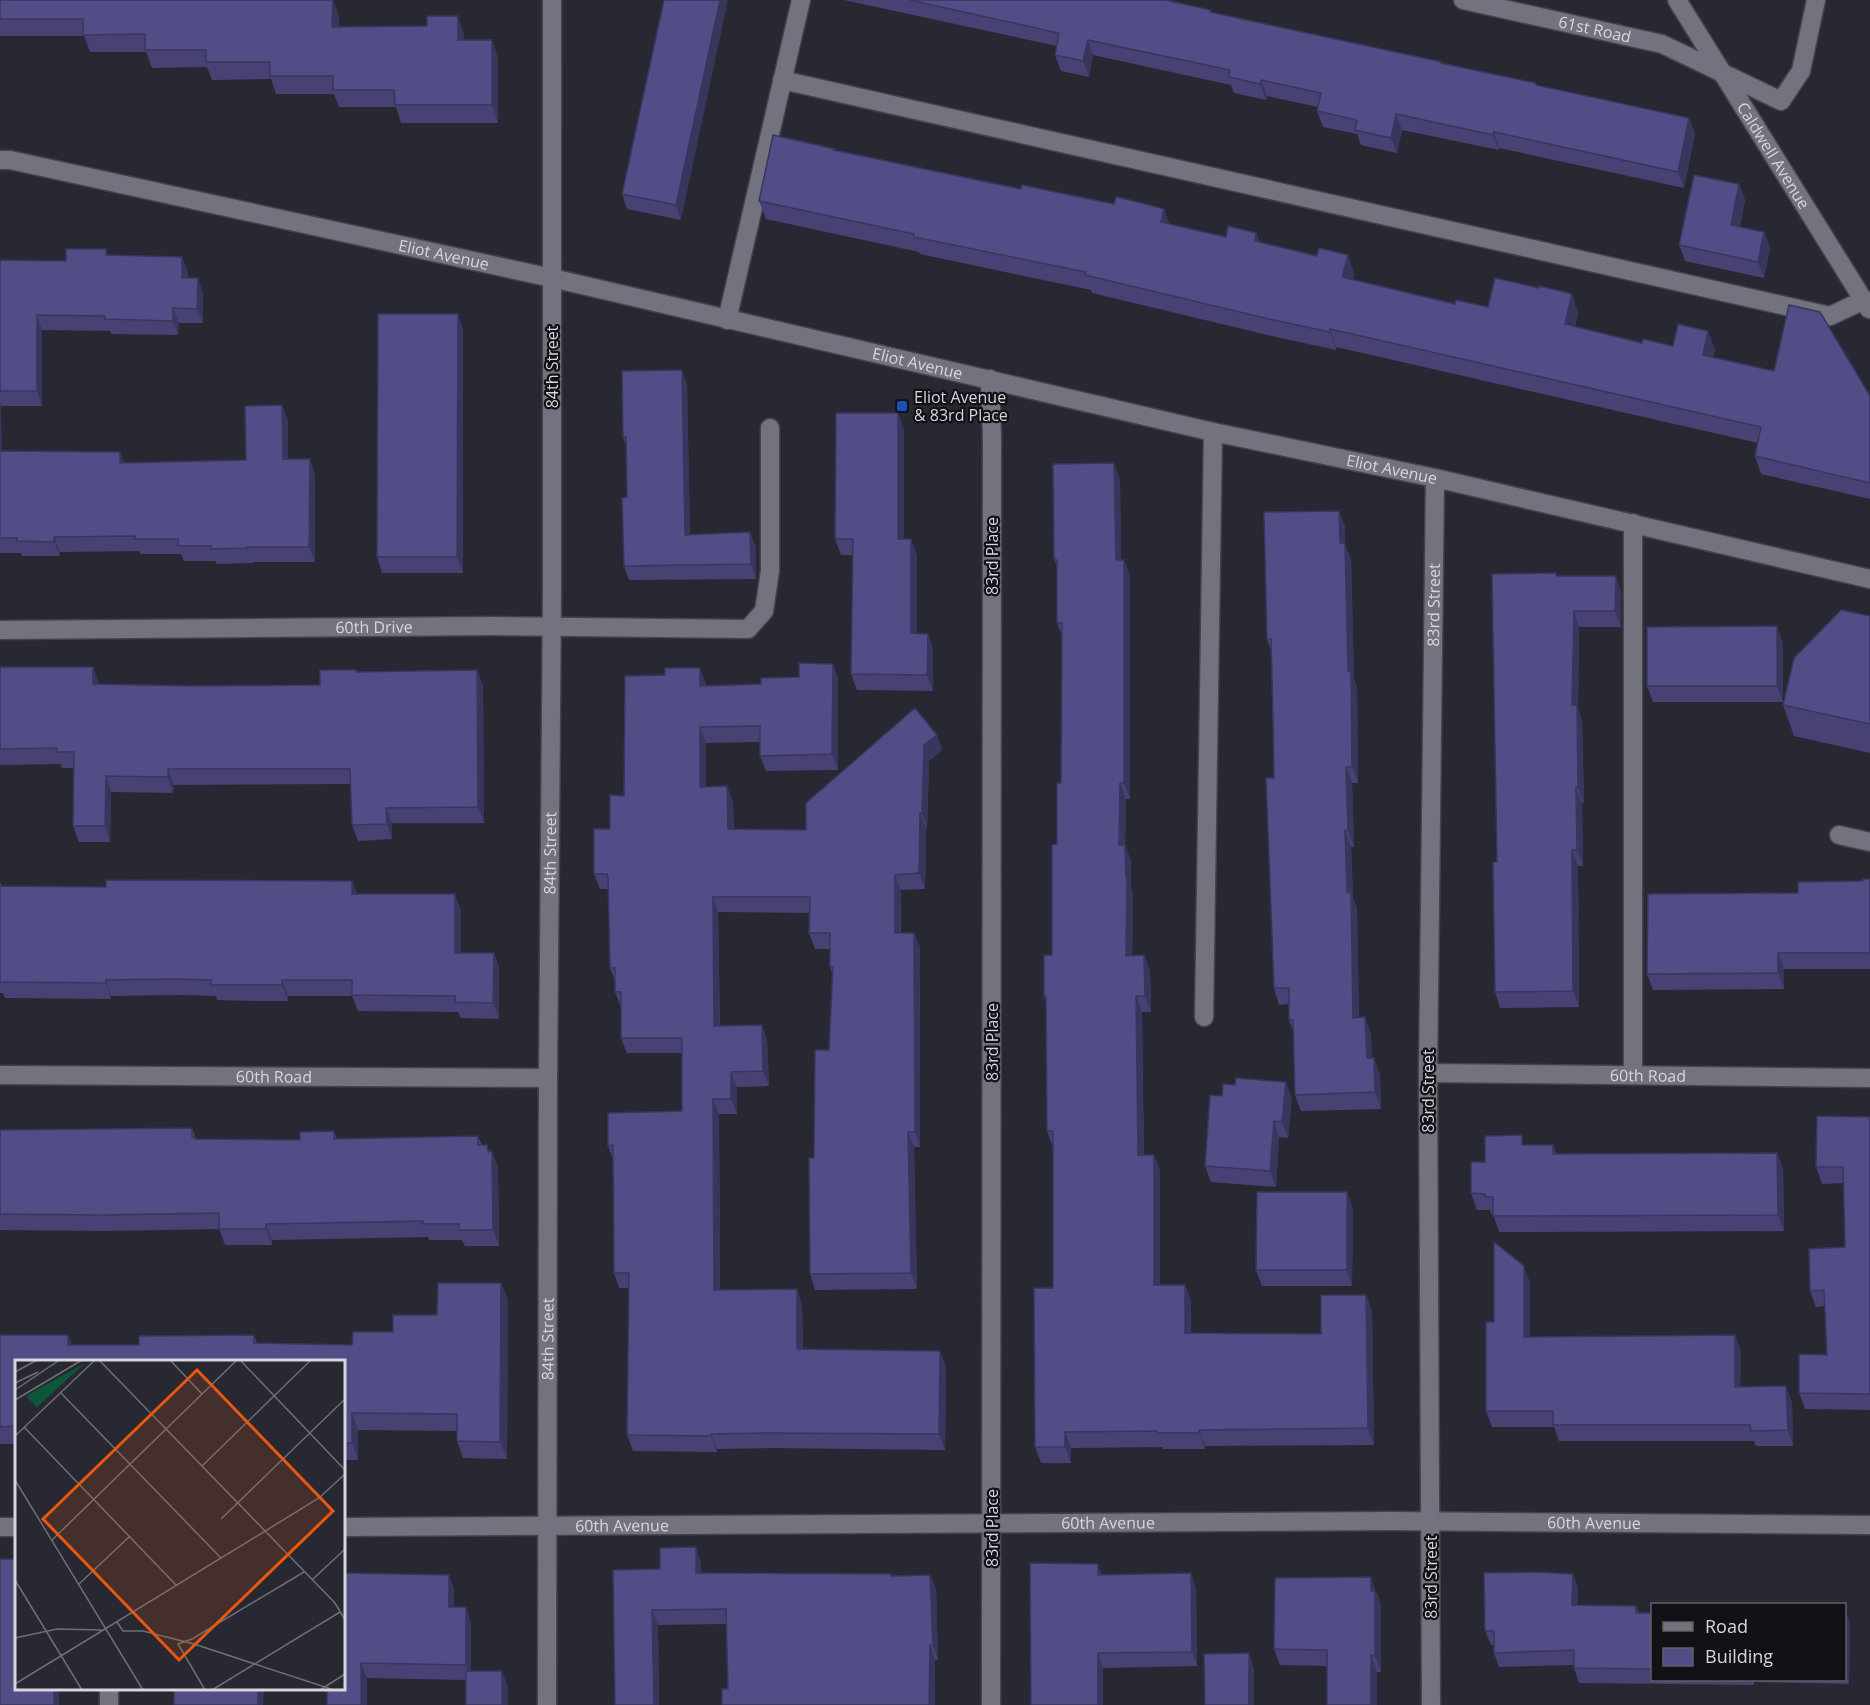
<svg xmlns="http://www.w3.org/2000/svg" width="1870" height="1705" font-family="'Open Sans',sans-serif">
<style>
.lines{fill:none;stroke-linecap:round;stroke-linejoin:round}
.minor-casing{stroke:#44434c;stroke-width:21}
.minor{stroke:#73737f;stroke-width:18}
.wall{fill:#474273}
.shaded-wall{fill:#39365e}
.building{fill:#524d86;stroke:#39365e;stroke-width:1.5}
.transit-dot{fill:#1a4fb4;stroke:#111116;stroke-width:2}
.labels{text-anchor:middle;stroke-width:4.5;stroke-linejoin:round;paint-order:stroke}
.street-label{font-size:16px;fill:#d6d6dd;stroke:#111116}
.poi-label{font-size:16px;fill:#d6d6dd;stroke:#111116;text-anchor:start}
.inset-road{fill:none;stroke:#6e6e76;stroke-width:1.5}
.view{fill:#e8590c;fill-opacity:0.15;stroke:#e8590c;stroke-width:3}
.inset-edge{fill:none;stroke:#d6d6dd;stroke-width:3}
</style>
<rect width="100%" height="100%" fill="#282832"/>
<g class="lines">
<g class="minor-casing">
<g id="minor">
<path id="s1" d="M 1463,0 L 1662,44 L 1781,101 L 1801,71 L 1816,0"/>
<path id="s2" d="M 1677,0 L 1869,309"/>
<path d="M 782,80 L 1830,316 L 1864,300"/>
<path id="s3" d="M 0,160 L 10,160 L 552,278 L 1213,432 L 1435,478 L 1870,579"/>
<path d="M 727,320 L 801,0"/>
<path d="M 990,379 L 992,437 L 991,1705"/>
<path id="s4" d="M 0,630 L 492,626 L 748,629 L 764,611 L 770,571 L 770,428"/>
<path d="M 1839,835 L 1870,842"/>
<path d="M 1204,1017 L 1213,432"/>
<path id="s5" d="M 1428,1073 L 1870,1078"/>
<path id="s6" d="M 0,1075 L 548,1078"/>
<path d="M 1633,1075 L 1633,523"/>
<path d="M 0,1527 L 16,1527"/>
<path id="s7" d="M 344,1527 L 1388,1521 L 1870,1525"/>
<path d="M 109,1705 L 109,1688"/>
<path id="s8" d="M 547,1705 L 548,1078 L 552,591 L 552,0"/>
<path id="s9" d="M 1431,1705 L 1428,1073 L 1435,478"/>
</g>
</g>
<use href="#minor" class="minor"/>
</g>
<path class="wall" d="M 0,0 L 339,16 L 339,27 L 464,34 L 464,40 L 498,58 L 498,123 L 401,123 L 396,107 L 339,107 L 334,94 L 276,94 L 271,79 L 212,80 L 207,67 L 152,68 L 146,52 L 90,52 L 84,36 L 0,36 Z
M 664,0 L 681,220 L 627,209 L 622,194 Z
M 844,0 L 1165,0 L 1212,12 L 1442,62 L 1442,63 L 1536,85 L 1695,133 L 1684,188 L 1499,148 L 1499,150 L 1402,130 L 1397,153 L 1361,145 L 1357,134 L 1323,127 L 1317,111 L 1318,107 L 1267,96 L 1266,100 L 1234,93 L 1231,85 L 1093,55 L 1089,77 L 1061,71 L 1055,55 L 1057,46 Z
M 835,151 L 1170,224 L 1226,237 L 1256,233 L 1260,242 L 1354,273 L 1353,279 L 1455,304 L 1488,307 L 1578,312 L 1575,327 L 1642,343 L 1673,346 L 1715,349 L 1713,357 L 1870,396 L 1870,499 L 1761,474 L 1755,456 L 1758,443 L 1336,347 L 1336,350 L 1276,337 L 1092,293 L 1091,290 L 920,254 L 919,252 L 766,219 L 759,201 Z
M 1739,184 L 1745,200 L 1740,227 L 1764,232 L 1770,248 L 1764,278 L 1685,261 L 1679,245 Z
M 106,249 L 108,255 L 182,257 L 188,272 L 188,278 L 203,293 L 203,323 L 179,323 L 178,335 L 111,334 L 110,331 L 42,330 L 42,406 L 1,406 L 1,451 L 120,452 L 124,463 L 246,460 L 288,420 L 288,459 L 315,474 L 315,562 L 253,562 L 253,563 L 217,564 L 215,561 L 184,561 L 181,554 L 140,554 L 139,551 L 60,552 L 60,556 L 22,556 L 21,553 L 0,553 L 0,260 L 66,261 Z
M 458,314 L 463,330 L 463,573 L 382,573 L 377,557 Z
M 687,384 L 690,535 L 756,547 L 756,579 L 629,580 L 624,566 L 627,497 L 626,446 L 623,437 Z
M 904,429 L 904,539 L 917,555 L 917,633 L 928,634 L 933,650 L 933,691 L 857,690 L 851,674 L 853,555 L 841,555 L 835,539 Z
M 1120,479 L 1121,560 L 1124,560 L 1130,576 L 1130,799 L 1126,799 L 1125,846 L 1131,861 L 1131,888 L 1133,893 L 1132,956 L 1144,955 L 1150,971 L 1151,1012 L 1142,1012 L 1144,1155 L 1154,1155 L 1160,1171 L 1160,1285 L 1185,1285 L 1191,1301 L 1191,1333 L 1321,1334 L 1366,1295 L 1372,1311 L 1374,1445 L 1205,1446 L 1205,1449 L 1163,1449 L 1162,1447 L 1071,1448 L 1071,1463 L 1041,1463 L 1035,1447 L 1053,1288 L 1053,1147 L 1047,1131 L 1046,1002 L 1044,996 L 1052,955 L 1057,844 L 1061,783 L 1062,636 L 1057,623 L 1057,567 L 1054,559 Z
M 1339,511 L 1345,527 L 1345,545 L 1351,559 L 1354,679 L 1357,687 L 1358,783 L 1352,783 L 1354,847 L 1351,847 L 1353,898 L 1357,908 L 1359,1018 L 1371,1034 L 1372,1058 L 1380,1074 L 1381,1109 L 1301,1111 L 1295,1095 L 1293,1030 L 1289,1020 L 1289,1004 L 1279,1005 L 1274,988 L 1274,778 L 1271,651 L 1267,639 Z
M 1557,576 L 1616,576 L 1621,592 L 1621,627 L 1579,627 L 1578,709 L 1582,721 L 1584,803 L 1582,803 L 1583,866 L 1578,866 L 1579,1007 L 1500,1008 L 1495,992 L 1497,862 Z
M 1870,616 L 1870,753 L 1794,736 L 1783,705 Z
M 1783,643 L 1783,702 L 1653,702 L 1647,686 Z
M 833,664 L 838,679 L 838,770 L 766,771 L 760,756 L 760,742 L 706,743 L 706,787 L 727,786 L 733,802 L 734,829 L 806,830 L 937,735 L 942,750 L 929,761 L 927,828 L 926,828 L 925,889 L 901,890 L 901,933 L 914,933 L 920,948 L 920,1147 L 914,1147 L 917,1289 L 815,1290 L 810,1274 L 814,1158 L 829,1050 L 832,973 L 830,967 L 830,949 L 815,949 L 809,933 L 810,913 L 718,912 L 720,1026 L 762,1025 L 767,1041 L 769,1086 L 737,1087 L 737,1114 L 719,1114 L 720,1290 L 797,1289 L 802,1305 L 803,1349 L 946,1366 L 945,1450 L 771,1448 L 717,1449 L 717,1452 L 633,1451 L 627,1435 L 629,1288 L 619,1288 L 614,1273 L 613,1159 L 608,1146 L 682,1111 L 682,1053 L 627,1053 L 621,1038 L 621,1007 L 615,992 L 615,981 L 610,968 L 609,889 L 600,889 L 594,874 L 610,829 L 624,796 L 706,684 L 706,686 L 761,684 L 799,677 Z
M 0,667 L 93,667 L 99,685 L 193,686 L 320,685 L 356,670 L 357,672 L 477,670 L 483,686 L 484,823 L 392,823 L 392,839 L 358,841 L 352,825 L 351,784 L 174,785 L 173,793 L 111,792 L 110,842 L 79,842 L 73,826 L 74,768 L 62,768 L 61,764 L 0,765 Z
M 1870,879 L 1870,969 L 1784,969 L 1784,989 L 1653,990 L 1647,974 L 1798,893 Z
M 352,881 L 357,894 L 461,910 L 461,953 L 494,953 L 499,968 L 499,1019 L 461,1018 L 458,1012 L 358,1011 L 352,996 L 288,996 L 288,1001 L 254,1001 L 217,1000 L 216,996 L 182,995 L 111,996 L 111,999 L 5,998 L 3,993 L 0,993 L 0,882 L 2,886 L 106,887 Z
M 1222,1096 L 1292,1098 L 1288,1138 L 1279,1137 L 1276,1187 L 1211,1182 L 1205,1166 Z
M 1870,1117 L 1870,1410 L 1805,1409 L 1799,1393 L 1827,1355 L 1825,1306 L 1816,1307 L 1810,1291 L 1845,1247 L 1844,1183 L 1822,1184 L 1816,1167 Z
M 192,1128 L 196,1139 L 300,1140 L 334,1131 L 337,1139 L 478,1136 L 482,1145 L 490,1151 L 498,1167 L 499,1246 L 465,1246 L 462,1240 L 429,1240 L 428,1237 L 272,1240 L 272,1245 L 225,1245 L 219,1229 L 106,1231 L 0,1230 L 0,1130 Z
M 1525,1145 L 1553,1145 L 1556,1154 L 1777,1153 L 1783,1169 L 1784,1231 L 1499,1232 L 1493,1214 L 1491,1214 L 1490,1210 L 1477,1210 L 1471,1193 L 1485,1162 Z
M 1353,1209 L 1352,1286 L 1262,1286 L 1256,1270 Z
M 1530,1282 L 1530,1337 L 1741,1351 L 1740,1387 L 1792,1402 L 1793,1446 L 1756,1446 L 1754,1441 L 1559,1441 L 1554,1427 L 1492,1427 L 1486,1411 L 1494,1322 Z
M 501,1283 L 508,1300 L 507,1459 L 463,1458 L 457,1441 L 457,1431 L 358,1430 L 358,1460 L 344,1460 L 344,1362 L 16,1362 L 16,1444 L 0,1444 L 0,1335 L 68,1335 L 72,1345 L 139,1345 L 254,1335 L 257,1343 L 352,1345 L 393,1332 L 437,1315 Z
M 701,1562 L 701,1573 L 891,1574 L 892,1576 L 930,1575 L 936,1590 L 938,1660 L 935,1660 L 935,1705 L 722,1705 L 728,1689 L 726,1624 L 658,1625 L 659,1705 L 615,1705 L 660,1569 Z
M 344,1573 L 454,1589 L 454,1607 L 471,1622 L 471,1671 L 502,1671 L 508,1688 L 466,1680 L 367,1678 L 367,1705 Z
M 1573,1574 L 1578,1588 L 1577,1605 L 1636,1606 L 1639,1613 L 1653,1613 L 1653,1680 L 1845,1680 L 1845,1609 L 1850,1623 L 1849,1684 L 1754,1682 L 1754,1685 L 1579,1683 L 1574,1668 L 1574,1665 L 1499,1667 L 1494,1653 L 1494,1645 L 1491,1645 L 1485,1631 Z
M 1102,1575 L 1196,1588 L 1197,1666 L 1103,1668 L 1031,1705 Z
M 1377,1593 L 1381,1607 L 1381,1672 L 1377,1672 L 1377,1705 L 1327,1705 L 1327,1666 L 1280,1665 L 1274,1649 Z"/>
<path class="shaded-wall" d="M 333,0 L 339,16 L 339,44 L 332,27 Z
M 720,0 L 728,0 L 681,220 L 676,205 Z
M 458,16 L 464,34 L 464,58 L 458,40 Z
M 492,40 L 498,58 L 498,123 L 492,105 Z
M 1088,40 L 1093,55 L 1089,77 L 1083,61 Z
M 1261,80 L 1267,96 L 1266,100 L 1260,84 Z
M 1396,114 L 1402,130 L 1397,153 L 1391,138 Z
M 1689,118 L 1695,133 L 1684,188 L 1678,172 Z
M 1494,132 L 1499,148 L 1499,150 L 1493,135 Z
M 1739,184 L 1745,200 L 1737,241 L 1731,225 Z
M 1164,209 L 1171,227 L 1161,222 Z
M 1764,232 L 1770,248 L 1764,278 L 1758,262 Z
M 1256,233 L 1263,251 L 1255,241 Z
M 1348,255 L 1354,273 L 1349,295 L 1342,277 Z
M 182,257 L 188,272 L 187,292 L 182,278 Z
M 198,278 L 203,293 L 203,323 L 197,309 Z
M 1572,294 L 1578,312 L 1571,342 L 1565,324 Z
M 173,308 L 179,323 L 178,335 L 173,321 Z
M 458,314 L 463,330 L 463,573 L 457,557 Z
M 37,315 L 42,330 L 42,406 L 37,391 Z
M 1330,329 L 1336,347 L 1336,350 L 1330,332 Z
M 1708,331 L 1715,349 L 1709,373 L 1703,355 Z
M 682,370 L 687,384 L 690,550 L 685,535 Z
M 0,403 L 1,406 L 2,465 L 0,461 Z
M 282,405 L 288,420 L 288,474 L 283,459 Z
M 898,413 L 904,429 L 904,555 L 898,539 Z
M 120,452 L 126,467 L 120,463 Z
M 310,459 L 315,474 L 315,562 L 309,547 Z
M 1114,463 L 1120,479 L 1121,576 L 1116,560 Z
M 1339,511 L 1345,527 L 1345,545 L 1351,559 L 1354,679 L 1357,687 L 1358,783 L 1352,767 L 1348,671 L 1340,543 Z
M 750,532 L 756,547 L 756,579 L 751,564 Z
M 54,537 L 60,552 L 60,556 L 54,542 Z
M 911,539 L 917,555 L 917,649 L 911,633 Z
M 1124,560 L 1130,576 L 1130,799 L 1124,783 Z
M 1616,576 L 1621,592 L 1621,627 L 1615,611 Z
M 1574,611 L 1579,627 L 1578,709 L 1582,721 L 1584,803 L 1578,787 L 1572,705 Z
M 1777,626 L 1783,643 L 1783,702 L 1777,686 Z
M 928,634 L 933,650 L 933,691 L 927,675 Z
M 833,664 L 838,679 L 838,770 L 832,754 Z
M 93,667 L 99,683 L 99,700 L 93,684 Z
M 700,668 L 706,684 L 706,702 L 700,686 Z
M 477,670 L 483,686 L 484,823 L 478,807 Z
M 700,727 L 706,743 L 706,802 L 700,787 Z
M 937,735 L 942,750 L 929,761 L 927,828 L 922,813 L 924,745 Z
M 1346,767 L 1352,783 L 1354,847 L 1348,830 Z
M 168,769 L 174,785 L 173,793 L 168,777 Z
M 106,776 L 111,792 L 110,842 L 105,826 Z
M 1120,783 L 1126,799 L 1125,846 L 1131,861 L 1131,888 L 1133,893 L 1132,972 L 1126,956 L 1126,877 L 1119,845 Z
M 727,786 L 733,802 L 734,844 L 728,829 Z
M 1576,787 L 1582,803 L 1583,866 L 1577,850 Z
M 386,808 L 392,823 L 392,839 L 387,824 Z
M 920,813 L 926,828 L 925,889 L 919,873 Z
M 1345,830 L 1351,847 L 1353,898 L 1357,908 L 1359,1034 L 1353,1018 Z
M 1572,850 L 1578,866 L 1579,1007 L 1573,991 Z
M 895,875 L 901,890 L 900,948 L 895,933 Z
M 352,881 L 358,897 L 352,894 Z
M 455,894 L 461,910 L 461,968 L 455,953 Z
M 713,897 L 718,912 L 720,1042 L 714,1026 Z
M 914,933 L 920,948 L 920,1147 L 915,1132 Z
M 494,953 L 499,968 L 499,1019 L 493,1003 Z
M 1778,953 L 1784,969 L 1784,989 L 1778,973 Z
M 1144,955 L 1150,971 L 1151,1012 L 1145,996 Z
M 106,980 L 111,996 L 111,999 L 106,983 Z
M 282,980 L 288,996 L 288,1001 L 282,985 Z
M 1136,996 L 1142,1012 L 1144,1171 L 1138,1155 Z
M 1365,1017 L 1371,1034 L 1373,1074 L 1367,1058 Z
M 762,1025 L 767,1041 L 769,1086 L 763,1071 Z
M 1374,1058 L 1380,1074 L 1381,1109 L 1375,1092 Z
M 731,1072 L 737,1087 L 737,1114 L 731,1099 Z
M 1286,1082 L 1292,1098 L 1288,1138 L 1282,1122 Z
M 713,1099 L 719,1114 L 720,1305 L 714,1290 Z
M 1274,1121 L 1279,1137 L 1276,1187 L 1270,1171 Z
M 908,1132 L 914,1147 L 917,1289 L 911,1273 Z
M 487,1145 L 492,1158 L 492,1151 L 498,1167 L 499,1246 L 493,1230 Z
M 1777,1153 L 1783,1169 L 1784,1231 L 1778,1215 Z
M 1154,1155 L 1160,1171 L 1160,1301 L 1154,1285 Z
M 1347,1192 L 1353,1209 L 1352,1286 L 1347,1270 Z
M 266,1224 L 272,1240 L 272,1245 L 266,1229 Z
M 1524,1266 L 1530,1282 L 1530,1352 L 1524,1337 Z
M 501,1283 L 508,1300 L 507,1459 L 500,1442 Z
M 1185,1285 L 1191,1301 L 1190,1349 L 1185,1333 Z
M 797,1289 L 802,1305 L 803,1365 L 797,1349 Z
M 1366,1295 L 1372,1311 L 1374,1445 L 1368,1428 Z
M 68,1335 L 74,1352 L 68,1345 Z
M 1735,1335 L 1741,1351 L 1740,1403 L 1735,1387 Z
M 940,1351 L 946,1366 L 945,1450 L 939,1434 Z
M 1786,1386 L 1792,1402 L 1793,1446 L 1788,1430 Z
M 352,1413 L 358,1430 L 358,1460 L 352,1443 Z
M 1199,1430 L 1205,1446 L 1205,1449 L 1199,1433 Z
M 1065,1432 L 1071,1448 L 1071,1463 L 1065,1447 Z
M 711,1434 L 717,1449 L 717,1452 L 711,1436 Z
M 696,1547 L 701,1562 L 702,1588 L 696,1573 Z
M 1098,1564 L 1103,1578 L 1098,1575 Z
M 1191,1573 L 1196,1588 L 1197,1666 L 1192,1652 Z
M 1573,1574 L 1578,1588 L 1577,1620 L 1572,1605 Z
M 449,1575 L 454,1589 L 454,1622 L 449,1607 Z
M 930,1575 L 936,1590 L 938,1660 L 933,1645 Z
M 1371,1577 L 1381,1607 L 1381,1672 L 1375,1656 L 1371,1591 Z
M 466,1607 L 471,1622 L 471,1680 L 466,1665 Z
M 1845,1609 L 1850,1623 L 1849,1684 L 1845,1671 Z
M 652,1610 L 658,1625 L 659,1705 L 654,1705 Z
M 930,1645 L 935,1660 L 935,1705 L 929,1705 Z
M 1098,1653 L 1103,1668 L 1103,1705 L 1098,1705 Z
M 1249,1653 L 1254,1669 L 1254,1705 L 1249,1705 Z
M 1371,1655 L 1377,1672 L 1377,1705 L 1371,1705 Z
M 361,1663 L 367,1678 L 367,1705 L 361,1705 Z
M 502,1671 L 508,1688 L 508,1705 L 502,1705 Z
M 54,1689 L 59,1689 L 59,1705 L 54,1705 Z
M 258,1689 L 264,1689 L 263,1705 L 258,1705 Z"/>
<path class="building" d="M 0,0 L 333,0 L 332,27 L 427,26 L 427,16 L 458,16 L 458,40 L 492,40 L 492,105 L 395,105 L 394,90 L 333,90 L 333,76 L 270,76 L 270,62 L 206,62 L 206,50 L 145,50 L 145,34 L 83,35 L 83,19 L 0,19 Z
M 664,0 L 720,0 L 676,205 L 622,194 Z
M 910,0 L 1165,0 L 1211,10 L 1210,12 L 1442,62 L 1441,63 L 1536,83 L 1536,85 L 1689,118 L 1678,172 L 1494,132 L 1493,135 L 1396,114 L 1391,138 L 1355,130 L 1357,120 L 1317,111 L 1321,93 L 1261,80 L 1260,84 L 1229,77 L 1230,70 L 1088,40 L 1083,61 L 1055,55 L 1059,33 Z
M 773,135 L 835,149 L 834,150 L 1021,189 L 1022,185 L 1114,204 L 1116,197 L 1134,201 L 1164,209 L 1161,222 L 1226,237 L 1228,226 L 1256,233 L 1255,241 L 1317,256 L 1319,248 L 1348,255 L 1342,277 L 1455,304 L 1456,300 L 1488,307 L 1495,278 L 1539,288 L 1539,286 L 1556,290 L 1572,294 L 1565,324 L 1642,343 L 1643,339 L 1673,346 L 1678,324 L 1708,331 L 1703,355 L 1774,371 L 1789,305 L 1820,312 L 1870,396 L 1870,483 L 1755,456 L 1761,427 L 1330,329 L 1330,332 L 1269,319 L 1085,275 L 1086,272 L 914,237 L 914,234 L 759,201 Z
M 1694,175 L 1739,184 L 1731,225 L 1764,232 L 1758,262 L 1679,245 Z
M 66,249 L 106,249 L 106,255 L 182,257 L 182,278 L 198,278 L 197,309 L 173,308 L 173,321 L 105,319 L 105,316 L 37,315 L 37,391 L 0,391 L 0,260 L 66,261 Z
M 378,314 L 458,314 L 457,557 L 377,557 Z
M 682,370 L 685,535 L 750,532 L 751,564 L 624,566 L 622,498 L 627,497 L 626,437 L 623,437 L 622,371 Z
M 282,405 L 283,459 L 310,459 L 309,547 L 247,547 L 247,548 L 211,549 L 211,546 L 178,546 L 178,539 L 135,539 L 135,536 L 54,537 L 54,542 L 17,541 L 17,538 L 0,538 L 0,451 L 120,452 L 120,463 L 246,460 L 245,406 Z
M 836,413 L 898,413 L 898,539 L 911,539 L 911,633 L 928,634 L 927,675 L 851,674 L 853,539 L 835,539 Z
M 1114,463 L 1116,560 L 1124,560 L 1124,783 L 1120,783 L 1119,845 L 1125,845 L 1126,877 L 1127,876 L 1126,956 L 1144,955 L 1145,996 L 1136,996 L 1138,1155 L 1154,1155 L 1154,1285 L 1185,1285 L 1185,1333 L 1321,1334 L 1321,1295 L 1366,1295 L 1368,1428 L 1199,1430 L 1199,1433 L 1157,1433 L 1157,1431 L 1065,1432 L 1065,1447 L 1035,1447 L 1034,1288 L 1053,1288 L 1053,1131 L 1047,1131 L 1046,996 L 1044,996 L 1044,955 L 1052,955 L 1052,845 L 1057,844 L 1057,783 L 1061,783 L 1062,623 L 1057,623 L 1057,560 L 1054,559 L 1053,464 Z
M 1339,511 L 1340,543 L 1345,543 L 1348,671 L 1351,671 L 1352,767 L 1346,767 L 1348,830 L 1345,830 L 1347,892 L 1351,892 L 1353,1018 L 1365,1017 L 1367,1058 L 1374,1058 L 1375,1092 L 1295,1095 L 1293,1020 L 1289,1020 L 1289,988 L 1274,988 L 1266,778 L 1274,778 L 1273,716 L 1271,639 L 1267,639 L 1264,512 Z
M 1556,573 L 1556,576 L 1616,576 L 1615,611 L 1574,611 L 1572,705 L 1577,705 L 1578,787 L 1576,787 L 1577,850 L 1572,850 L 1573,991 L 1495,992 L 1493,862 L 1497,862 L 1492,574 Z
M 1841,610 L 1870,616 L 1870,724 L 1783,705 L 1794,658 Z
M 1777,626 L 1777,686 L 1647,686 L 1647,627 Z
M 799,663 L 833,664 L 832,754 L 760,756 L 760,726 L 700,727 L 700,787 L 727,786 L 728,829 L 806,830 L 806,803 L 915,708 L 937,735 L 924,745 L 922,813 L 920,813 L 919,873 L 895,875 L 895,933 L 914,933 L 915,1132 L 908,1132 L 911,1273 L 810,1274 L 809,1158 L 814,1158 L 815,1050 L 829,1050 L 833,967 L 830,967 L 830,933 L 809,933 L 810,897 L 713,897 L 714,1026 L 762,1025 L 763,1071 L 731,1072 L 731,1099 L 713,1099 L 714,1290 L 797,1289 L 797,1349 L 940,1351 L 939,1434 L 765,1433 L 711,1434 L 711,1436 L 627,1435 L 629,1273 L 614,1273 L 613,1145 L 608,1146 L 608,1113 L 682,1111 L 682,1038 L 621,1038 L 621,992 L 615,992 L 615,968 L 610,968 L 608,878 L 607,874 L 594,874 L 594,829 L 610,829 L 610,795 L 624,796 L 625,676 L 665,675 L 665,668 L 700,668 L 700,686 L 761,684 L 761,678 L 799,677 Z
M 0,667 L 93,667 L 93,684 L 193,686 L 320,685 L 320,670 L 356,670 L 356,672 L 477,670 L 478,807 L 386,808 L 387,824 L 352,825 L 350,769 L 168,769 L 168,777 L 106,776 L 105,826 L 73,826 L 74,752 L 57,752 L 57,748 L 0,749 Z
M 1863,879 L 1870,879 L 1870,953 L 1778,953 L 1778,973 L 1647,974 L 1648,894 L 1798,893 L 1798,882 L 1863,881 Z
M 106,880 L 352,881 L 352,894 L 455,894 L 455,953 L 494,953 L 493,1003 L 455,1002 L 455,996 L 352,995 L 352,980 L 282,980 L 282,985 L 211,985 L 211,980 L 176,979 L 106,980 L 106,983 L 0,982 L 0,886 L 106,887 Z
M 1236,1078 L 1286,1082 L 1282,1122 L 1274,1121 L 1270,1171 L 1205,1166 L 1210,1095 L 1222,1096 L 1223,1084 L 1235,1085 Z
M 1817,1116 L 1870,1117 L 1870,1394 L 1799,1393 L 1799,1354 L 1827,1355 L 1824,1290 L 1810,1291 L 1809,1249 L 1845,1247 L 1843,1167 L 1816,1167 Z
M 192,1128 L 192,1137 L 195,1137 L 195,1139 L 300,1140 L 300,1132 L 334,1131 L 334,1139 L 478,1136 L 478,1145 L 487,1145 L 488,1152 L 492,1151 L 493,1230 L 459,1230 L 459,1224 L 423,1224 L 423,1221 L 266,1224 L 266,1229 L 219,1229 L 219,1213 L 100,1215 L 0,1214 L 0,1130 Z
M 1522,1135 L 1522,1145 L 1553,1145 L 1553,1154 L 1777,1153 L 1778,1215 L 1493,1216 L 1493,1197 L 1485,1197 L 1485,1194 L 1471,1193 L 1471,1162 L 1485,1162 L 1485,1136 Z
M 1257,1192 L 1347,1192 L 1347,1270 L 1256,1270 Z
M 1494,1242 L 1524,1266 L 1524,1337 L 1735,1335 L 1735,1387 L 1786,1386 L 1788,1430 L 1751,1431 L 1750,1425 L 1553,1425 L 1553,1411 L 1486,1411 L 1486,1322 L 1494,1322 Z
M 438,1283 L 501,1283 L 500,1442 L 457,1441 L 457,1414 L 352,1413 L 352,1443 L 344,1443 L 344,1362 L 16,1362 L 16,1426 L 0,1427 L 0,1335 L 68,1335 L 68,1345 L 139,1345 L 139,1336 L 254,1335 L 254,1343 L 352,1345 L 353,1332 L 393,1332 L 393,1315 L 437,1315 Z
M 696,1547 L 696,1573 L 891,1574 L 891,1576 L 930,1575 L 933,1645 L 930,1645 L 929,1705 L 722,1705 L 722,1689 L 728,1689 L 726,1609 L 652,1610 L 654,1705 L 615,1705 L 613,1570 L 660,1569 L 660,1548 Z
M 0,1559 L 16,1559 L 16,1689 L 54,1689 L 54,1705 L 0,1705 Z
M 1030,1563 L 1098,1564 L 1098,1575 L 1191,1573 L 1192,1652 L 1098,1653 L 1098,1705 L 1031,1705 Z
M 1533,1572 L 1573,1574 L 1572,1605 L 1636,1606 L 1636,1613 L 1653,1613 L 1653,1669 L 1574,1668 L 1574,1650 L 1494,1653 L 1494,1631 L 1485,1631 L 1484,1573 Z
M 344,1573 L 449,1575 L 449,1607 L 466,1607 L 466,1665 L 361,1663 L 361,1705 L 327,1705 L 327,1689 L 344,1689 Z
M 1371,1577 L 1371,1591 L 1375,1591 L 1375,1656 L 1371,1655 L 1371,1705 L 1327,1705 L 1327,1650 L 1274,1649 L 1275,1578 Z
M 1249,1653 L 1249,1705 L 1205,1705 L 1204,1654 Z
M 466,1671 L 502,1671 L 502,1705 L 466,1705 Z
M 174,1689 L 258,1689 L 258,1705 L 174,1705 Z"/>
<rect class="transit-dot" x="896" y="400" width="12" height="12" rx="3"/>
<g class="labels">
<g class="street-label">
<text dy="6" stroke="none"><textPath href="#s1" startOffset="135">61st Road</textPath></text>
<text dy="6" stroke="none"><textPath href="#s2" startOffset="183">Caldwell Avenue</textPath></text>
<text dy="6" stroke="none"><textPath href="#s3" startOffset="454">Eliot Avenue</textPath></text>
<text dy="6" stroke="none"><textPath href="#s3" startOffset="940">Eliot Avenue</textPath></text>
<text transform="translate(552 367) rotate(-90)" y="6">84th Street</text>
<text dy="6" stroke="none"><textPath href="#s3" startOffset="1426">Eliot Avenue</textPath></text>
<text transform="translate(992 556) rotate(-90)" y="6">83rd Place</text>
<text dy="6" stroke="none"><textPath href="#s9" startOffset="1100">83rd Street</textPath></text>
<text dy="6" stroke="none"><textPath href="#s4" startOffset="374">60th Drive</textPath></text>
<text dy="6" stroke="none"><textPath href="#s8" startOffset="852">84th Street</textPath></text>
<text transform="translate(992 1042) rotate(-90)" y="6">83rd Place</text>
<text dy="6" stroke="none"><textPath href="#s5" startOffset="220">60th Road</textPath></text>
<text dy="6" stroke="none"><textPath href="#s6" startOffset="274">60th Road</textPath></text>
<text transform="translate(1428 1091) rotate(-90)" y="6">83rd Street</text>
<text dy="6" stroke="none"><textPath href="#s8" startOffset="366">84th Street</textPath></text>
<text dy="6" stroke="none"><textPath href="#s7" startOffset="764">60th Avenue</textPath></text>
<text dy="6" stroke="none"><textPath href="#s7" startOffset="1250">60th Avenue</textPath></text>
<text dy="6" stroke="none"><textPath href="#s7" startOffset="278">60th Avenue</textPath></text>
<text transform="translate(992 1528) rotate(-90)" y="6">83rd Place</text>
<text transform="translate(1431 1577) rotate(-90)" y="6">83rd Street</text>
</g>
<g class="poi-label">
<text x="914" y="403">Eliot Avenue<tspan x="914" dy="18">&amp; 83rd Place</tspan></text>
</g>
</g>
<g transform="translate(15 1360)">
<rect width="330" height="330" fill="#282832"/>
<path d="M 70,3 L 22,47 L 11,36 Z" fill="#0c5739"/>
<path class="inset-road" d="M 84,0 L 320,243 L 330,260M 155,0 L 187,34M 225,0 L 330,110M 0,12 L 22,0M 0,23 L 23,12M 0,30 L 43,1M 45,32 L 206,198M 0,40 L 67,0M 9,67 L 162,226M 0,76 L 80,0M 187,106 L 296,0M 0,120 L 128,330M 206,159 L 330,39M 37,180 L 222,0M 0,220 L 67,330M 297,220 L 330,189M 64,224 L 115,176M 102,262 L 108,271 L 128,271 L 179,284 L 319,330M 0,278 L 42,269 L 87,270M 0,324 L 304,138 L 330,114M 190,330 L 163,284 L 177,279 L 289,212M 197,330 L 325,252M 305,330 L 330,314"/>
<path class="view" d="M 182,10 L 318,151 L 164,300 L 28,159 Z"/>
<rect width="330" height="330" class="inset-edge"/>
</g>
<rect x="1651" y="1603" width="195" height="78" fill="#111116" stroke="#606066" stroke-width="1.5"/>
<rect x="1663" y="1622" width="30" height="9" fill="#73737f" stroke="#606066" stroke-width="1.5"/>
<text x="1705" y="1633" font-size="18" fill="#d6d6dd">Road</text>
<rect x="1663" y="1648" width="30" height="18" fill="#524d86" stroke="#606066" stroke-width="1.5"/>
<text x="1705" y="1663" font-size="18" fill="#d6d6dd">Building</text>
</svg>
